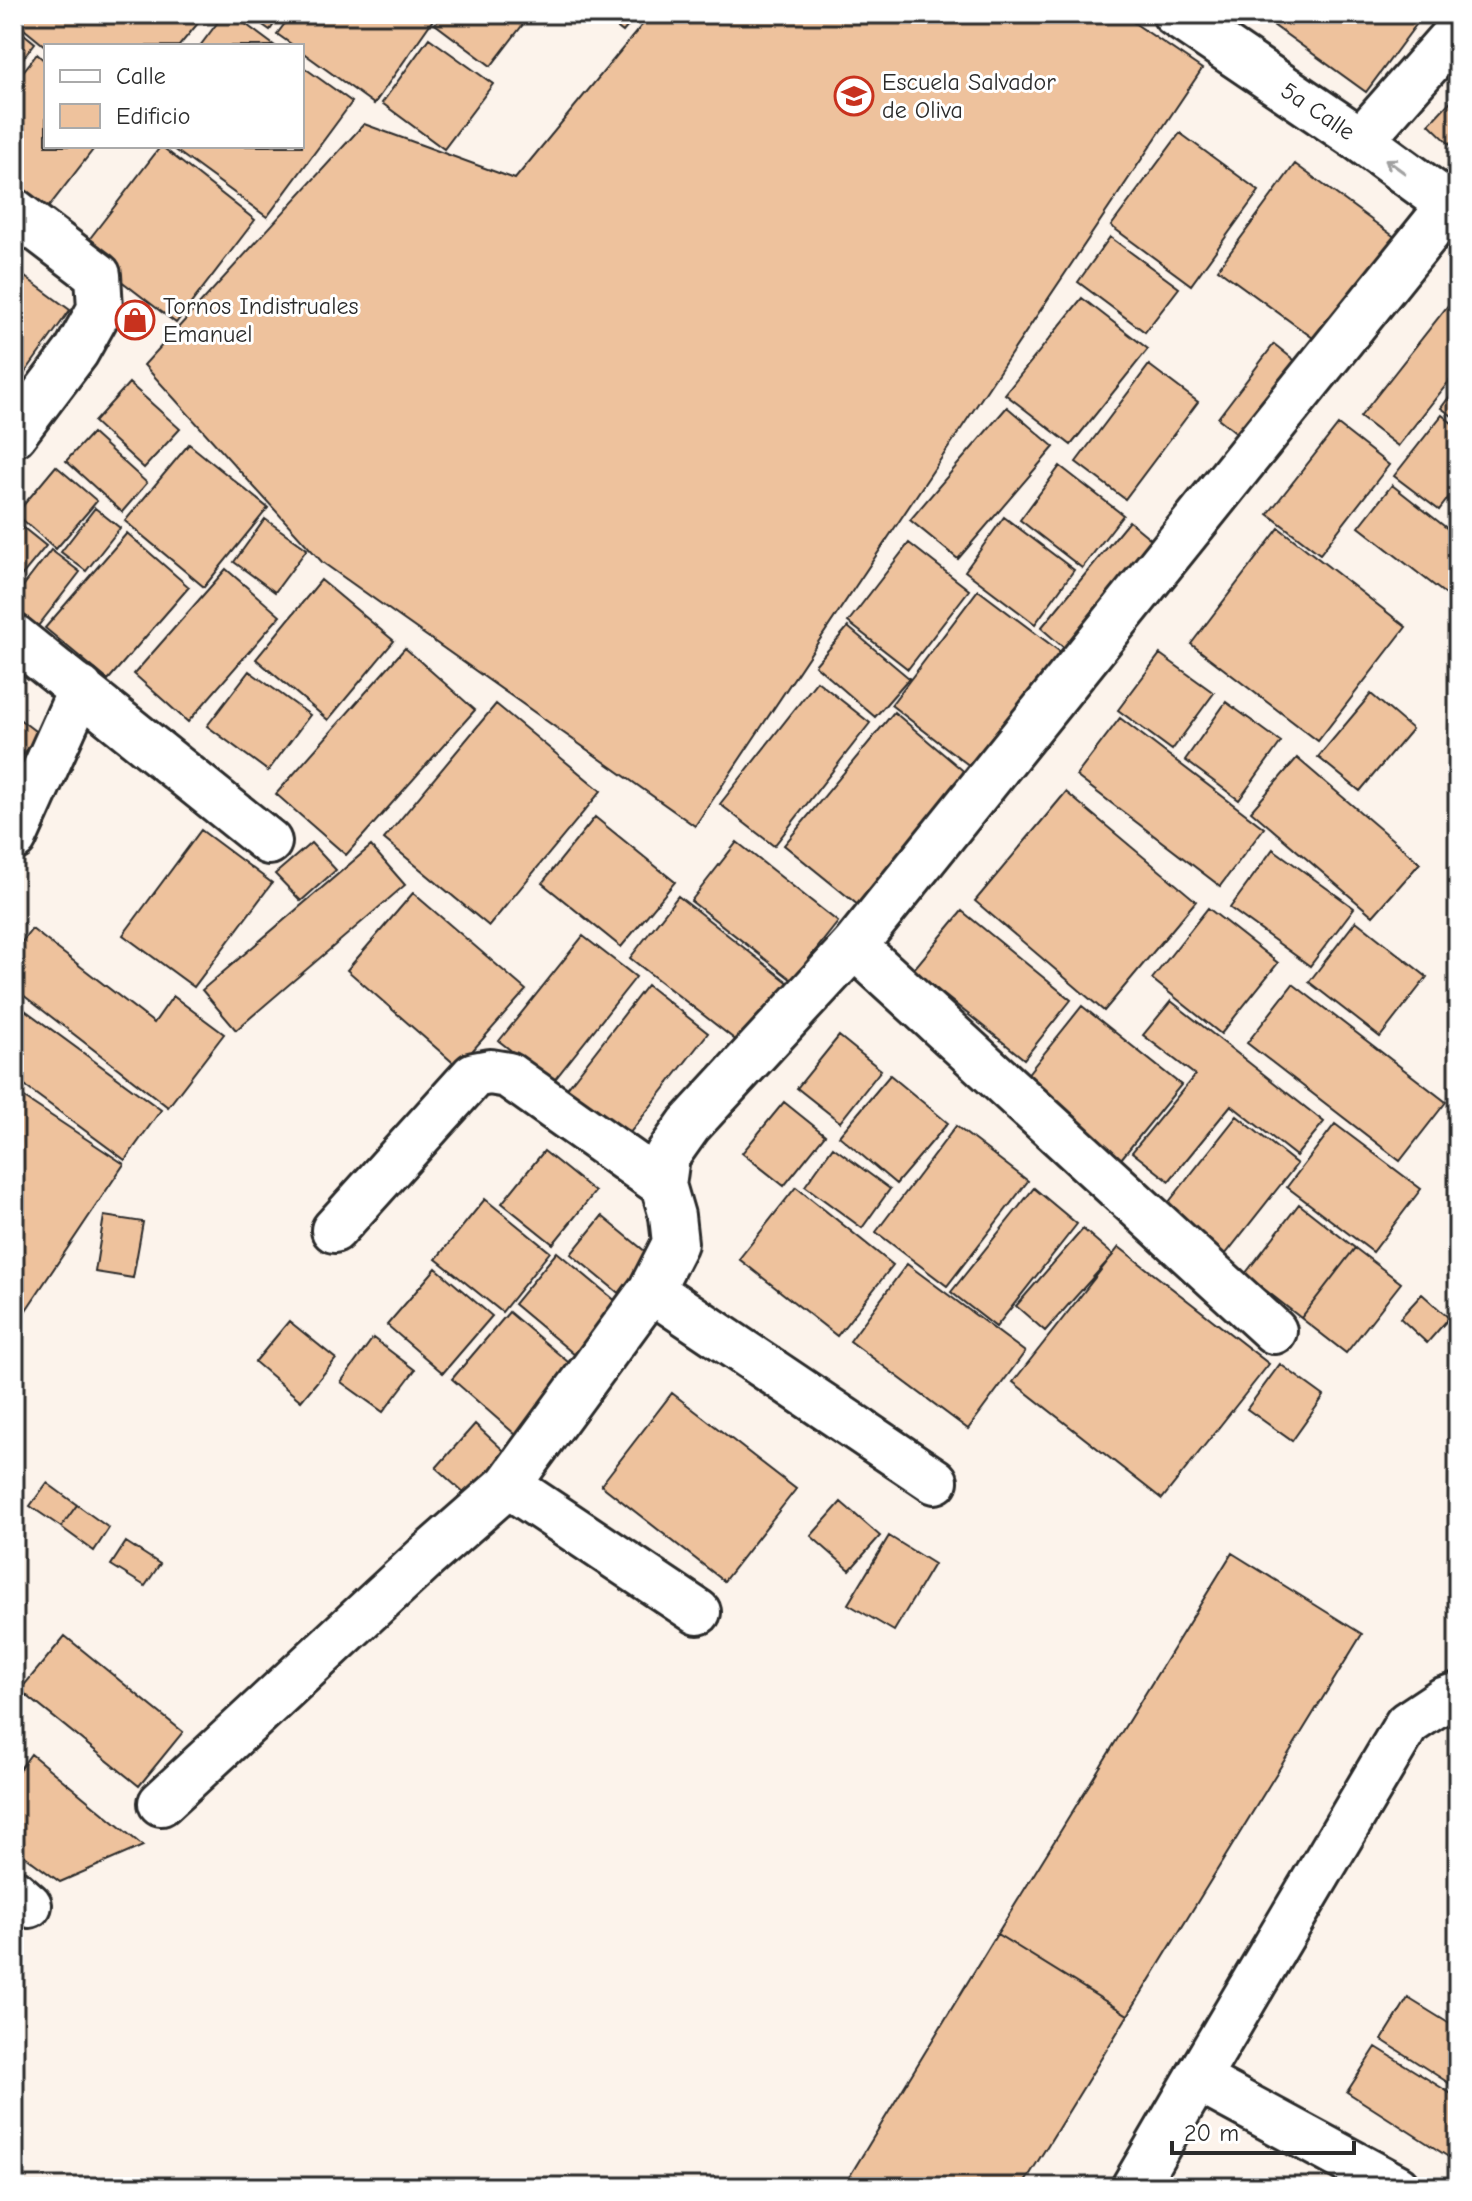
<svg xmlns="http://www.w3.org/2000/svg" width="1472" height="2201" font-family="'Comic Neue',sans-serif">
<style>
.building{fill:#eec29d;stroke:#2b2b2b;stroke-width:2}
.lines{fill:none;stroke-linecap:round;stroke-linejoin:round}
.minor-casing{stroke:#2b2b2b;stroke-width:50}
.minor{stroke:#fff;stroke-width:44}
.oneway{stroke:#a0a0a0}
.labels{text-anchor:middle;stroke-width:6;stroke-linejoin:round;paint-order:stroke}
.poi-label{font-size:24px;fill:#2b2b2b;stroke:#fff;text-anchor:start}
.street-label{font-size:24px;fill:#2b2b2b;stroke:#fff}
</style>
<rect width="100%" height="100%" fill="#fcf3eb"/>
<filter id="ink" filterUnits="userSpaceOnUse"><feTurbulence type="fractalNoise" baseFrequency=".0125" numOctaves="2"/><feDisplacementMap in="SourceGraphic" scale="16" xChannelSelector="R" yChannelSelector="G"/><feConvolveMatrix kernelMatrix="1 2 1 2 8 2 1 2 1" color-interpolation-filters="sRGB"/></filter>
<g filter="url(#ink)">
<path class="building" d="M 14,14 L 204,14 L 205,15 L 179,46 L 46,47 L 14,21 Z
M 224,14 L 232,14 L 275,46 L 200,46 Z
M 247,14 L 281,14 L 270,30 Z
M 292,14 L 437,14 L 374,104 L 302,52 L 302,46 L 294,46 L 277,34 Z
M 443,14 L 531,14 L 491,66 L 435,24 Z
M 600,14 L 638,14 L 623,32 Z
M 651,14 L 1121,14 L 1202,69 L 695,826 L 322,562 L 144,365 L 364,124 L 515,179 Z
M 1258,14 L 1424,14 L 1366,92 Z
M 14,26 L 35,43 L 14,70 Z
M 429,38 L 493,84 L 444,149 L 382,103 Z
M 37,54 L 46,62 L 46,146 L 96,146 L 36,223 L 14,206 L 14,83 Z
M 302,66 L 352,102 L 267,217 L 170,146 L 302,146 Z
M 1458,93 L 1458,152 L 1429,124 Z
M 1180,133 L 1259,191 L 1191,285 L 1111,226 Z
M 161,146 L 255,220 L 176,323 L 81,250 Z
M 1295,164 L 1396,238 L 1320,343 L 1218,269 Z
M 1110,237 L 1179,288 L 1145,332 L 1078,282 Z
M 14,269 L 70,310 L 14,388 Z
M 1082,298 L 1148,349 L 1071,445 L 1005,394 Z
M 1450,303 L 1458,309 L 1458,370 L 1398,446 L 1360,417 Z
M 1274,344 L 1309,372 L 1252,445 L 1218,418 Z
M 1149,365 L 1198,402 L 1125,499 L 1076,462 Z
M 129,383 L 180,429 L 144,468 L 94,422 Z
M 1458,385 L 1458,420 L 1441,408 Z
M 1007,407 L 1054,447 L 958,559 L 910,520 Z
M 1442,415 L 1458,428 L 1458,485 L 1439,510 L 1394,476 Z
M 1338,425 L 1389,465 L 1320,554 L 1268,514 Z
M 92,433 L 147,483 L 122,512 L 66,461 Z
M 189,444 L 268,508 L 204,587 L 125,521 Z
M 56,466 L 97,501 L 56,549 L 16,514 Z
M 1060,466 L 1123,515 L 1082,568 L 1020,520 Z
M 1392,485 L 1458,537 L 1458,604 L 1359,527 Z
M 95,508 L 120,528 L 86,571 L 61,552 Z
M 1004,517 L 1074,570 L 1035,624 L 965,571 Z
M 265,519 L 307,549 L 275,592 L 234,562 Z
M 15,521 L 46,546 L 14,585 L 14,522 Z
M 1129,521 L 1158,545 L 1070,653 L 1041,628 Z
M 1279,528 L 1406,627 L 1318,741 L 1191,644 Z
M 127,533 L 189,587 L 108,680 L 45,628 Z
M 909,543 L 969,590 L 908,669 L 848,622 Z
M 51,550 L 80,572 L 38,626 L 14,607 L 14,598 Z
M 226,569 L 280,616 L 188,722 L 134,674 Z
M 321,580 L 394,641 L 328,720 L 256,659 Z
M 978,590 L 1063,654 L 975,770 L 891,705 Z
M 848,627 L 909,678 L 875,717 L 815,665 Z
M 405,648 L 475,710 L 346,855 L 276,794 Z
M 1160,654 L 1214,693 L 1172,750 L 1118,710 Z
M 249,671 L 310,715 L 268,771 L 207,726 Z
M 817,681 L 870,723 L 774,846 L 720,804 Z
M 1371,694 L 1412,729 L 1360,791 L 1318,757 Z
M 1226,702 L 1281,742 L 1239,800 L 1185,760 Z
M 496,704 L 601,791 L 489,926 L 384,839 Z
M 894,712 L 967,774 L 858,905 L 784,845 Z
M 14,715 L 39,734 L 14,766 Z
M 1120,718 L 1264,828 L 1220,886 L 1076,776 Z
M 1297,758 L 1420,863 L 1373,916 L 1251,811 Z
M 1066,792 L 1196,901 L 1104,1011 L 975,901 Z
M 595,817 L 675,882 L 621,947 L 542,883 Z
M 201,830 L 272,883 L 194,987 L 123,935 Z
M 737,842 L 838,922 L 792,980 L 691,901 Z
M 311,843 L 336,870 L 301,901 L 275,874 Z
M 371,846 L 405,885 L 236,1030 L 202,990 Z
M 1273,849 L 1354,908 L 1310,966 L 1230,908 Z
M 413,893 L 526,990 L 458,1067 L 347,970 Z
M 678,896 L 799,991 L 751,1052 L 630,958 Z
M 1208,908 L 1278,963 L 1221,1034 L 1152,979 Z
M 962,911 L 1071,1000 L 1024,1059 L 913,970 Z
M 1356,921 L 1427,977 L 1380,1037 L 1309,982 Z
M 32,929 L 154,1023 L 173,996 L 224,1034 L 168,1107 L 14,988 L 14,952 Z
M 583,936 L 636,977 L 552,1083 L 499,1041 Z
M 1293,984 L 1446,1102 L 1400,1161 L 1247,1043 Z
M 647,985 L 708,1033 L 625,1139 L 564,1092 Z
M 1171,1001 L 1324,1122 L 1296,1156 L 1231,1105 L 1169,1181 L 1132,1152 L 1195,1075 L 1143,1035 Z
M 14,1002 L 161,1110 L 125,1160 L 14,1078 Z
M 1082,1006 L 1181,1085 L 1121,1159 L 1022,1081 Z
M 839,1036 L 881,1070 L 840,1122 L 797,1088 Z
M 890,1075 L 948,1123 L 896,1184 L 839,1136 Z
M 14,1091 L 124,1164 L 18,1322 L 14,1320 Z
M 784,1102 L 825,1135 L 784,1186 L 742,1153 Z
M 1237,1116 L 1297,1164 L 1221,1260 L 1161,1212 Z
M 1335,1124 L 1421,1189 L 1373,1252 L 1287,1187 Z
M 956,1126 L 1028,1181 L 947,1286 L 876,1232 Z
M 833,1147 L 890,1189 L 862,1228 L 805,1186 Z
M 544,1151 L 595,1192 L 553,1244 L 502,1203 Z
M 796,1187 L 893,1265 L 837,1336 L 739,1259 Z
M 1034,1188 L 1077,1224 L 996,1327 L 951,1292 Z
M 485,1199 L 550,1252 L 502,1312 L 436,1259 Z
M 1299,1204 L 1355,1248 L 1301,1318 L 1245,1274 Z
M 104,1216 L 143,1222 L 133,1278 L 95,1272 Z
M 602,1216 L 658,1262 L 627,1300 L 571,1254 Z
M 1083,1229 L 1113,1255 L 1045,1331 L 1016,1306 Z
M 1119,1247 L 1269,1364 L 1162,1499 L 1013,1382 Z
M 1355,1248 L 1401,1283 L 1346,1353 L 1301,1318 Z
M 557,1252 L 630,1313 L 587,1365 L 514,1304 Z
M 907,1264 L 1025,1352 L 968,1429 L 850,1341 Z
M 436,1268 L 492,1316 L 443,1373 L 387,1325 Z
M 1422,1294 L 1449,1318 L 1427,1343 L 1400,1318 Z
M 509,1312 L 574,1367 L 516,1435 L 452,1379 Z
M 289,1321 L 336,1359 L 301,1401 L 255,1362 Z
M 373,1338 L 415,1370 L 383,1412 L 341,1382 Z
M 1280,1364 L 1324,1396 L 1292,1441 L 1247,1409 Z
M 672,1393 L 796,1489 L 724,1581 L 601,1485 Z
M 475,1424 L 516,1462 L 477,1505 L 436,1468 Z
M 47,1483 L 77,1505 L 61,1527 L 30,1506 Z
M 841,1502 L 880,1536 L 850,1570 L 811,1536 Z
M 77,1505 L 109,1528 L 94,1551 L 61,1527 Z
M 889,1536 L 934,1564 L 894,1631 L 848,1604 Z
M 126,1542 L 160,1564 L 145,1586 L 111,1565 Z
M 1232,1553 L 1362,1634 L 1128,2015 L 997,1934 Z
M 65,1636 L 183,1732 L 139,1786 L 20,1690 Z
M 31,1754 L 143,1846 L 60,1882 L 14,1848 L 14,1777 Z
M 997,1934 L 1128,2015 L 1022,2187 L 861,2187 L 848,2179 Z
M 1408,1998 L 1458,2029 L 1458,2089 L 1382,2040 Z
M 1376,2047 L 1458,2098 L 1458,2163 L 1347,2092 Z"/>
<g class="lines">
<g class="minor-casing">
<path id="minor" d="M 1175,14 L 1361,140 L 1458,211
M 1361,140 L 1458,30
M 14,211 L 98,275 L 100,309 L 76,352 L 14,434
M 14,637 L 269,842
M 14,838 L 81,689
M 854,946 L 1274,1331
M 334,1230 L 474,1075 L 490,1072 L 508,1075 L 663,1185
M 651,1290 L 935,1481
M 508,1485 L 698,1612
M 161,1803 L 425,1558 L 508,1485 L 651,1290 L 675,1243 L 672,1216 L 663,1185 L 667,1156 L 689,1125 L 854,946 L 1449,206
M 14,1892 L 29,1905
M 1197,2079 L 1407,1724 L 1443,1700 L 1458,1695
M 1134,2187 L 1197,2079 L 1397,2187"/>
</g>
<use href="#minor" class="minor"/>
</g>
<defs><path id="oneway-shaft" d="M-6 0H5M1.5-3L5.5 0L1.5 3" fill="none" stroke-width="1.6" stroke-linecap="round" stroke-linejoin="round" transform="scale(2)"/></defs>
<use class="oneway" href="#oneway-shaft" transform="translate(1395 166) rotate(-144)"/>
</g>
<defs>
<g id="school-ring" transform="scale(2)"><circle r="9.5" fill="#fff" stroke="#c8321e" stroke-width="1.5"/><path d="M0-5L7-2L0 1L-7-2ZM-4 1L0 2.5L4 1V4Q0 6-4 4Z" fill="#c8321e"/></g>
<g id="shop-ring" transform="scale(2)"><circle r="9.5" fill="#fff" stroke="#c8321e" stroke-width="1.5"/><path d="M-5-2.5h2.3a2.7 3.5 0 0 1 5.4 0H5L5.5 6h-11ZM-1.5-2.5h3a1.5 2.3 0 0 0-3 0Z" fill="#c8321e"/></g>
</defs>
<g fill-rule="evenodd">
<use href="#school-ring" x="854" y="96"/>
<use href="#shop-ring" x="135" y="320"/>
</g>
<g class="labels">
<g class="poi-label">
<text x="882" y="90">Escuela Salvador<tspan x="882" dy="28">de Oliva</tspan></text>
<text x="163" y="314">Tornos Indistruales<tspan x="163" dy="28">Emanuel</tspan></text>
</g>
<g class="street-label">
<text transform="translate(1318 111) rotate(34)" y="8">5a Calle</text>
</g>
</g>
<rect width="1472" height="2201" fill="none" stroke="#fff" stroke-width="48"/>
<rect x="24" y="24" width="1424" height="2153" fill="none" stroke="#2b2b2b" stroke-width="3" filter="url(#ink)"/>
<rect x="44" y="44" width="260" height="104" fill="#ffffff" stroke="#aaaaaa" stroke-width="2"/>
<rect x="60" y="70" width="40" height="12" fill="#ffffff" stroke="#aaaaaa" stroke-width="2"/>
<text x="116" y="84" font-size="24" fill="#2b2b2b">Calle</text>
<rect x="60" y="104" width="40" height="24" fill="#eec29d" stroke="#aaaaaa" stroke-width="2"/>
<text x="116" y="124" font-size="24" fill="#2b2b2b">Edificio</text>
<path d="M1172 2141v12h182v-12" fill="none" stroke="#2b2b2b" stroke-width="4"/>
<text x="1184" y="2141" font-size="24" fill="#2b2b2b" stroke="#ffffff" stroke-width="6" paint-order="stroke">20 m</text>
</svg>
